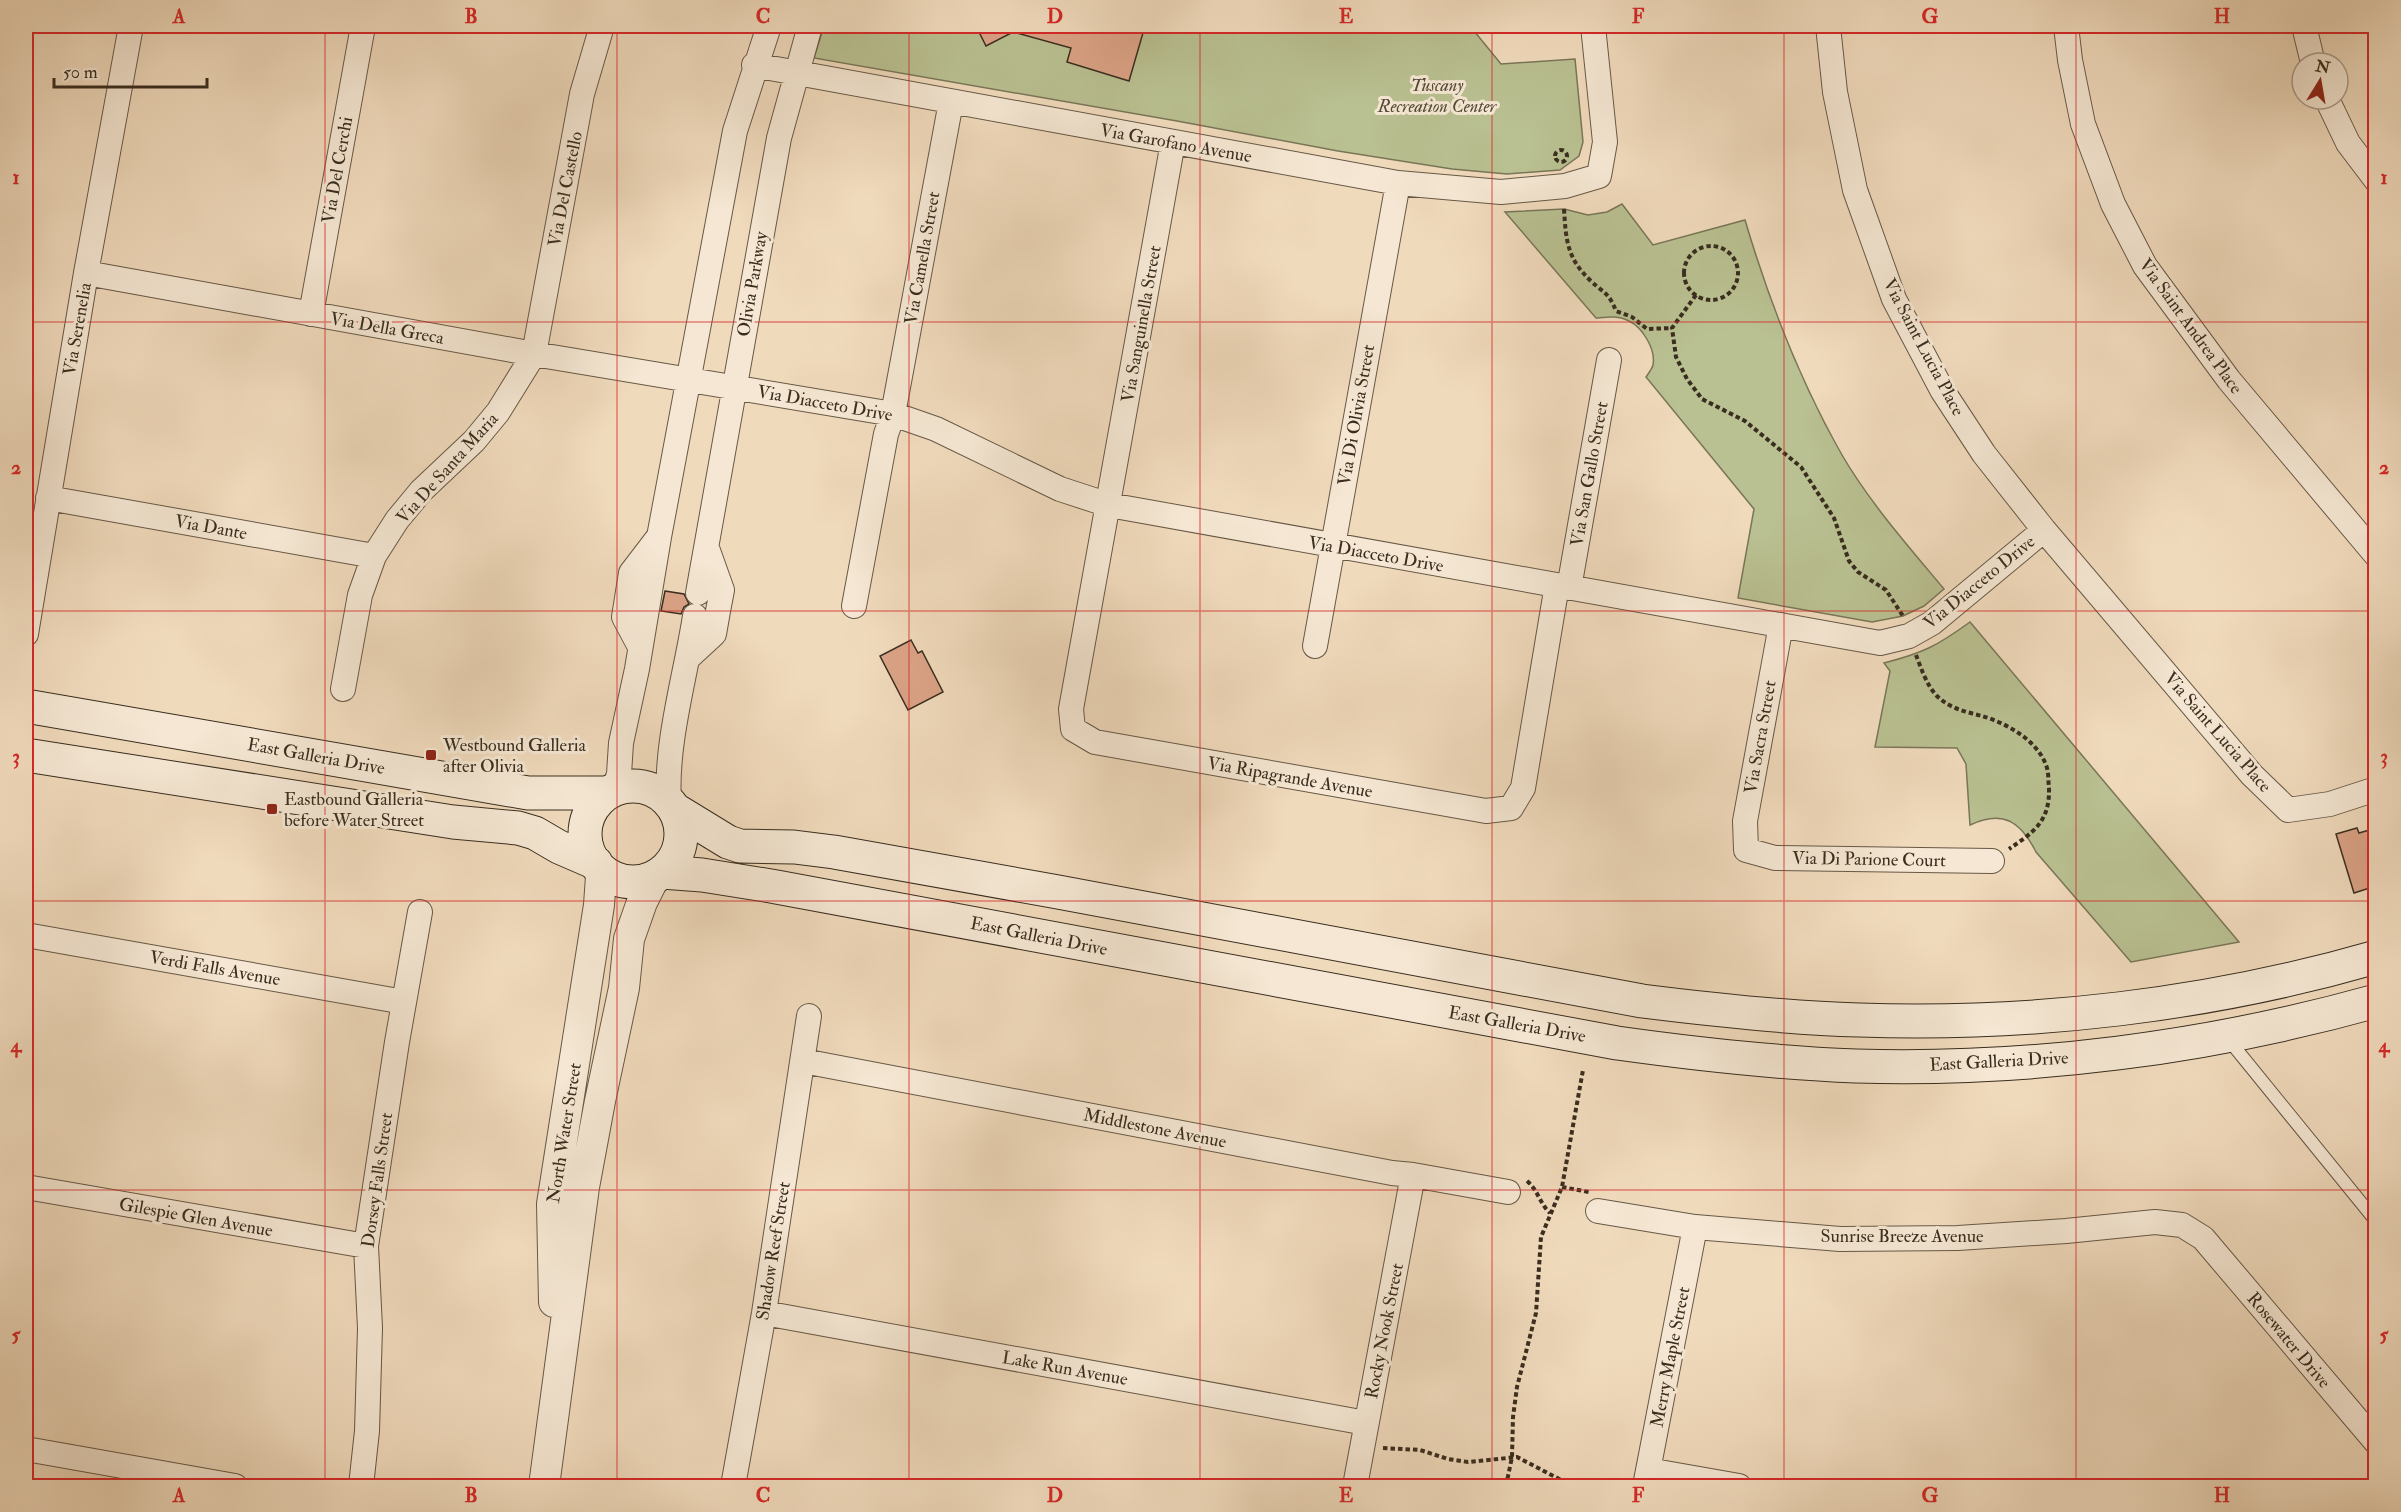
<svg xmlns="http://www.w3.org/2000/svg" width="2401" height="1512" font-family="'IM FELL Double Pica',serif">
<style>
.green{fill:#b9c091;stroke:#797658;stroke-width:1.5}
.building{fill:#dba386;stroke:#392d1f;stroke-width:1.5}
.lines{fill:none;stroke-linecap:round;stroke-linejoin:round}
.service-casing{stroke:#675846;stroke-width:14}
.minor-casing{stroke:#675846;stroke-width:26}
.tertiary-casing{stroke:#675846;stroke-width:32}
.secondary-casing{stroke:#392d1f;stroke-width:35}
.path{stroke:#392d1f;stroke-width:4;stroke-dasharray:4.5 3;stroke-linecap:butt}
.service{stroke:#f5e7d3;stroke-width:12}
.minor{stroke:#f5e7d3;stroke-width:24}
.tertiary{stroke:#f5e7d3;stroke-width:30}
.secondary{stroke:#f5e7d3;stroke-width:33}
.grid{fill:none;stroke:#d62828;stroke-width:1.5;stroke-opacity:0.55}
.poi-dot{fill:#8f2418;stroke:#f5e7d3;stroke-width:2}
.labels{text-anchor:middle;stroke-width:6;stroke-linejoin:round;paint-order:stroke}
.park-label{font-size:18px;font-style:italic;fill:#534a36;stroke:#f5e7d3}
.street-label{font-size:18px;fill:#392d1f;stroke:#f5e7d3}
.poi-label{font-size:18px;fill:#392d1f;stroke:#f5e7d3;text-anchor:start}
.neatline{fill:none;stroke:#d62828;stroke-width:2}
.grid-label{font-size:20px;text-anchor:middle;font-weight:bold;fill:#d62828}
</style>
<rect width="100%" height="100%" fill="#f0dabc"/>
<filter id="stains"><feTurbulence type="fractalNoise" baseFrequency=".00333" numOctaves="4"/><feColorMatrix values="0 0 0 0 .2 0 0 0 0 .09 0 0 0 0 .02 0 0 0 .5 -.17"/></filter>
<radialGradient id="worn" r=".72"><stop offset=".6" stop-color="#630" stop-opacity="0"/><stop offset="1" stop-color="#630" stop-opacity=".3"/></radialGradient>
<path class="green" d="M 824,26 L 1470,26 L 1501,64 L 1575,59 L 1583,142 L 1579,156 L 1560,170 L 1507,174 L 1452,169 L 1338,151 L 1177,121 L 814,58 Z
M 1622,204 L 1653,245 L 1745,220 C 1769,301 1800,381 1842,455 C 1870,503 1909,547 1944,589 L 1924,606 L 1903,616 L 1872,622 L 1738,598 L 1754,509 L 1646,377 C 1648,374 1652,369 1653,365 C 1656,349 1642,327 1629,321 C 1618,315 1607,317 1596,318 L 1505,212 L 1564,209 L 1588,215 L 1607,212 Z
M 1970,622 L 2239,942 L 2131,962 L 2036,852 C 2021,822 2003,809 1970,825 L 1966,764 L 1957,748 L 1875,747 L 1890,671 L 1884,663 C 1923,653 1937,646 1970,622 Z"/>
<path class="building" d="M 976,26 L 1145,26 L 1129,81 L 1067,62 L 1071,48 L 1013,32 L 986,46 Z
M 665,591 L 684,594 L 689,604 L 684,607 L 681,614 L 661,611 Z
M 911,640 L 918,653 L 922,651 L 943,692 L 908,710 L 880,656 Z
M 2357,828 L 2359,833 L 2376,828 L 2376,886 L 2354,893 L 2336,834 Z"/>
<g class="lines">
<g class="service-casing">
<path id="service" d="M 2228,1039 L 2376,1221"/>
</g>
<g class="minor-casing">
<path id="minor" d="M 1828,26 L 1835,92 L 1855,190 L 1894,299 L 1942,390 L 1984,454 L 2044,530 L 2252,775 L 2288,810 L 2330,804 L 2376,789
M 2066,26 L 2070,60 L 2083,124 L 2113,204 L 2145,266 L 2229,380 L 2376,555
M 2304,26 L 2313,63
M 754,65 L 1398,183 L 1501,192 L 1565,186 L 1599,176 L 1605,142 L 1593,26
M 2327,99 L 2348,143 L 2376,180
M 1173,142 L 1071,709 L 1073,729 L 1095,742 L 1486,811 L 1511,808 L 1523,788 L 1557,585
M 86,273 L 534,354 L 893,414 L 936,429 L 1060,489 L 1109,505 L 1880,643 L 1909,636 L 1932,623 L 2044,530
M 311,314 L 363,26
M 48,498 L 374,556
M 1569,588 L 1609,360
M 698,593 L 779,138 L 810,26
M 854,606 L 886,434 L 893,414 L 951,102
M 1781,625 L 1745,821 L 1746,850 L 1775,858 L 1992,861
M 26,634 L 86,273 L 131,26
M 1315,646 L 1398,183
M 640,647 L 624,617 L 631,573 L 657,539
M 688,658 L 714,634 L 718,611 L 722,590 L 707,548
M 343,689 L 360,595 L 374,556 L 397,520 L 421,491 L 474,441 L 498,412 L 534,354 L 582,94 L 602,26
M 614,790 L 619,774 L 621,743 L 637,669 L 659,537 L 735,131 L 769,26
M 669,801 C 665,744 686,674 695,616
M 26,935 L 404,1002
M 803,1061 L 1392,1173 L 1413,1175 L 1508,1192
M 26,1187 L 366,1246
M 1598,1211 L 1695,1227 L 1840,1239 L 1958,1238 L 2066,1231 L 2155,1222 L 2182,1225 L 2203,1238 L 2376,1442
M 764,1313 L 1366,1423
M 26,1449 L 235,1486
M 1648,1470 L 1739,1486
M 361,1486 L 367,1431 L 370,1328 L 366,1246 L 397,1042 L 420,912
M 733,1486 L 764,1313 L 809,1016
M 1355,1486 L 1413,1175
M 1645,1486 L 1695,1227"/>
</g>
<g class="tertiary-casing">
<path id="tertiary" d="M 554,1302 L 552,1204 L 599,905 L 601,876 L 598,866
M 544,1486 L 584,1187 L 600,1101 L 624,988 L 629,939 L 642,902 L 655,876"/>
</g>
<g class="secondary-casing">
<path id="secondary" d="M 26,706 L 528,793 L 607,793
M 26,755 L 453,822 L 518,828 L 535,833 L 559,847 L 596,863
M585 834a48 48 0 1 1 96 0a48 48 0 1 1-96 0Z
M 674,809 L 728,842 L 740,846 L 794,847 L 834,852 L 1058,892 L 1642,1001 C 1714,1010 1786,1018 1859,1020 C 2032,1026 2210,1005 2376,957
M 662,872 L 702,875 L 771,886 L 1617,1043 C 1696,1054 1775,1063 1856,1066 C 2030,1071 2208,1048 2376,1001"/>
</g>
<path class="path" d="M1555 156a6 6 0 1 1 12 0a6 6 0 1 1-12 0Z
M 1564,209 C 1566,241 1567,259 1592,282 C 1605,294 1609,293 1616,311 L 1632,317 L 1647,329 L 1672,328
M1684 273a27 27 0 1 1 54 0a27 27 0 1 1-54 0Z
M 1696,295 L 1672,328 L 1676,357 L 1687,379 L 1702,399 L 1745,421 L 1801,467 L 1834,518 L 1849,561 L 1858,572 L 1886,590 L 1903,616
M 1916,655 C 1921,668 1927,686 1937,696 C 1949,708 1966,712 1982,716 C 2006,723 2037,740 2046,765 C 2049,772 2048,781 2049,788 C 2050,821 2034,832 2009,849
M 1527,1181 C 1538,1190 1540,1204 1550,1213
M 1562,1187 L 1589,1192
M 1383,1448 L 1420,1450 L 1448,1459 L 1468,1462 L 1517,1457 L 1563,1481 L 1625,1486
M 1506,1486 L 1512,1457 L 1513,1417 L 1517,1387 L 1536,1313 L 1541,1237 L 1562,1187 L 1583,1070"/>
<use href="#service" class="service"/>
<use href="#minor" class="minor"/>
<use href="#tertiary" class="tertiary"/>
<use href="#secondary" class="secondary"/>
</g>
<path class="grid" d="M 325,26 L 325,1486M 617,26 L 617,1486M 909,26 L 909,1486M 1200,26 L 1200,1486M 1492,26 L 1492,1486M 1784,26 L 1784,1486M 2076,26 L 2076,1486M 26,322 L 2376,322M 26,611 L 2376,611M 26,901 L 2376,901M 26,1190 L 2376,1190"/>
<g class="poi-dot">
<rect x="425" y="749" width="12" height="12" rx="3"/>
<rect x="266" y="803" width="12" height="12" rx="3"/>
</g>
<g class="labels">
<g class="park-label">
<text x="1437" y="91">Tuscany<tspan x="1437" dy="21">Recreation Center</tspan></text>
</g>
<g class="street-label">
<text transform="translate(1176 143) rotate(10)" y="6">Via Garofano Avenue</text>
<text transform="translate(337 170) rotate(-80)" y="6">Via Del Cerchi</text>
<text transform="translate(565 189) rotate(-79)" y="6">Via Del Castello</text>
<text transform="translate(922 258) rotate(-80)" y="6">Via Camella Street</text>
<text transform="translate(752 284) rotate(-80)" y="6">Olivia Parkway</text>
<text transform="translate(1141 324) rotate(-80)" y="6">Via Sanguinella Street</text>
<text transform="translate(2191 326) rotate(54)" y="6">Via Saint Andrea Place</text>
<text transform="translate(387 328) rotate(10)" y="6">Via Della Greca</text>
<text transform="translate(77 329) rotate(-80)" y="6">Via Serenelia</text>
<text transform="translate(1924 347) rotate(62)" y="6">Via Saint Lucia Place</text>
<text transform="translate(825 403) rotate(10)" y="6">Via Diacceto Drive</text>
<text transform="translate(1356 415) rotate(-80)" y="6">Via Di Olivia Street</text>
<text transform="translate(447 468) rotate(-48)" y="6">Via De Santa Maria</text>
<text transform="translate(1589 474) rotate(-80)" y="6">Via San Gallo Street</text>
<text transform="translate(211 527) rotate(10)" y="6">Via Dante</text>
<text transform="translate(1376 554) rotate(10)" y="6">Via Diacceto Drive</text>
<text transform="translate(1979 582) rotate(-39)" y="6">Via Diacceto Drive</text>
<text transform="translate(2218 732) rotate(49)" y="6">Via Saint Lucia Place</text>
<text transform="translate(1760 737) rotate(-80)" y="6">Via Sacra Street</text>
<text transform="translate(316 756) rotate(10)" y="6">East Galleria Drive</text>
<text transform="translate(1290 777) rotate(10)" y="6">Via Ripagrande Avenue</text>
<text transform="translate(1869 859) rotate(1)" y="6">Via Di Parione Court</text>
<text transform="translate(1039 936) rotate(11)" y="6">East Galleria Drive</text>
<text transform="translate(215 968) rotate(10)" y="6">Verdi Falls Avenue</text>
<text transform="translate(1517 1024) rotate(10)" y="6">East Galleria Drive</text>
<text transform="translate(1999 1061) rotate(-3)" y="6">East Galleria Drive</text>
<text transform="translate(1155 1128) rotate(11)" y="6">Middlestone Avenue</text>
<text transform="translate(564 1133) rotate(-81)" y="6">North Water Street</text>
<text transform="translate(377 1180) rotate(-82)" y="6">Dorsey Falls Street</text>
<text transform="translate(196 1217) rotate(10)" y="6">Gilespie Glen Avenue</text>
<text x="1902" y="1242">Sunrise Breeze Avenue</text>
<text transform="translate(773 1251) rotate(-81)" y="6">Shadow Reef Street</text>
<text transform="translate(1384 1331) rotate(-79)" y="6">Rocky Nook Street</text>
<text transform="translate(2289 1340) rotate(50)" y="6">Rosewater Drive</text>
<text transform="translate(1670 1357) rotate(-79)" y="6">Merry Maple Street</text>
<text transform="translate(1065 1368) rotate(10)" y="6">Lake Run Avenue</text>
</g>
<g class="poi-label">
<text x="443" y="751">Westbound Galleria<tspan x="443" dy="21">after Olivia</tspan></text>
<text x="284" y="805">Eastbound Galleria<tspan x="284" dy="21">before Water Street</tspan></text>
</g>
</g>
<rect width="2401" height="1512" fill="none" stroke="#f0dabc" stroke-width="66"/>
<g transform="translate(2320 81) rotate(11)"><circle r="28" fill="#f5e7d3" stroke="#aa9d8b" stroke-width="1.5"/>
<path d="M0-4.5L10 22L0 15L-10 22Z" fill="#8f2418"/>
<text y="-9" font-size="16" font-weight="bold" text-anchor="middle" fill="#392d1f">N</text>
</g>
<path d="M54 78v9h153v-9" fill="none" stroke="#392d1f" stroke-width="3"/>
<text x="63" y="78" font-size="18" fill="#392d1f" stroke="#f5e7d3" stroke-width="4.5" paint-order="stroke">50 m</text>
<rect x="33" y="33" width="2335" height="1446" class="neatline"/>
<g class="grid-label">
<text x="179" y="23">A</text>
<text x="471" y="23">B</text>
<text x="763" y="23">C</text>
<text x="1055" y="23">D</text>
<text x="1346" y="23">E</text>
<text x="1638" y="23">F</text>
<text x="1930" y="23">G</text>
<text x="2222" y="23">H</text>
<text x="16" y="184">1</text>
<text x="2384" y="184">1</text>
<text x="16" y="474">2</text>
<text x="2384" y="474">2</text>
<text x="16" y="763">3</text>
<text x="2384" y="763">3</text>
<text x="16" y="1052">4</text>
<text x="2384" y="1052">4</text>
<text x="16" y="1341">5</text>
<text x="2384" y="1341">5</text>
<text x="179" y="1502">A</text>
<text x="471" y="1502">B</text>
<text x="763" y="1502">C</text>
<text x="1055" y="1502">D</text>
<text x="1346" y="1502">E</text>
<text x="1638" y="1502">F</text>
<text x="1930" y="1502">G</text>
<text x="2222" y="1502">H</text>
</g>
<rect width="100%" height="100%" filter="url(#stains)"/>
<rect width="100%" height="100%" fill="url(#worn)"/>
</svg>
